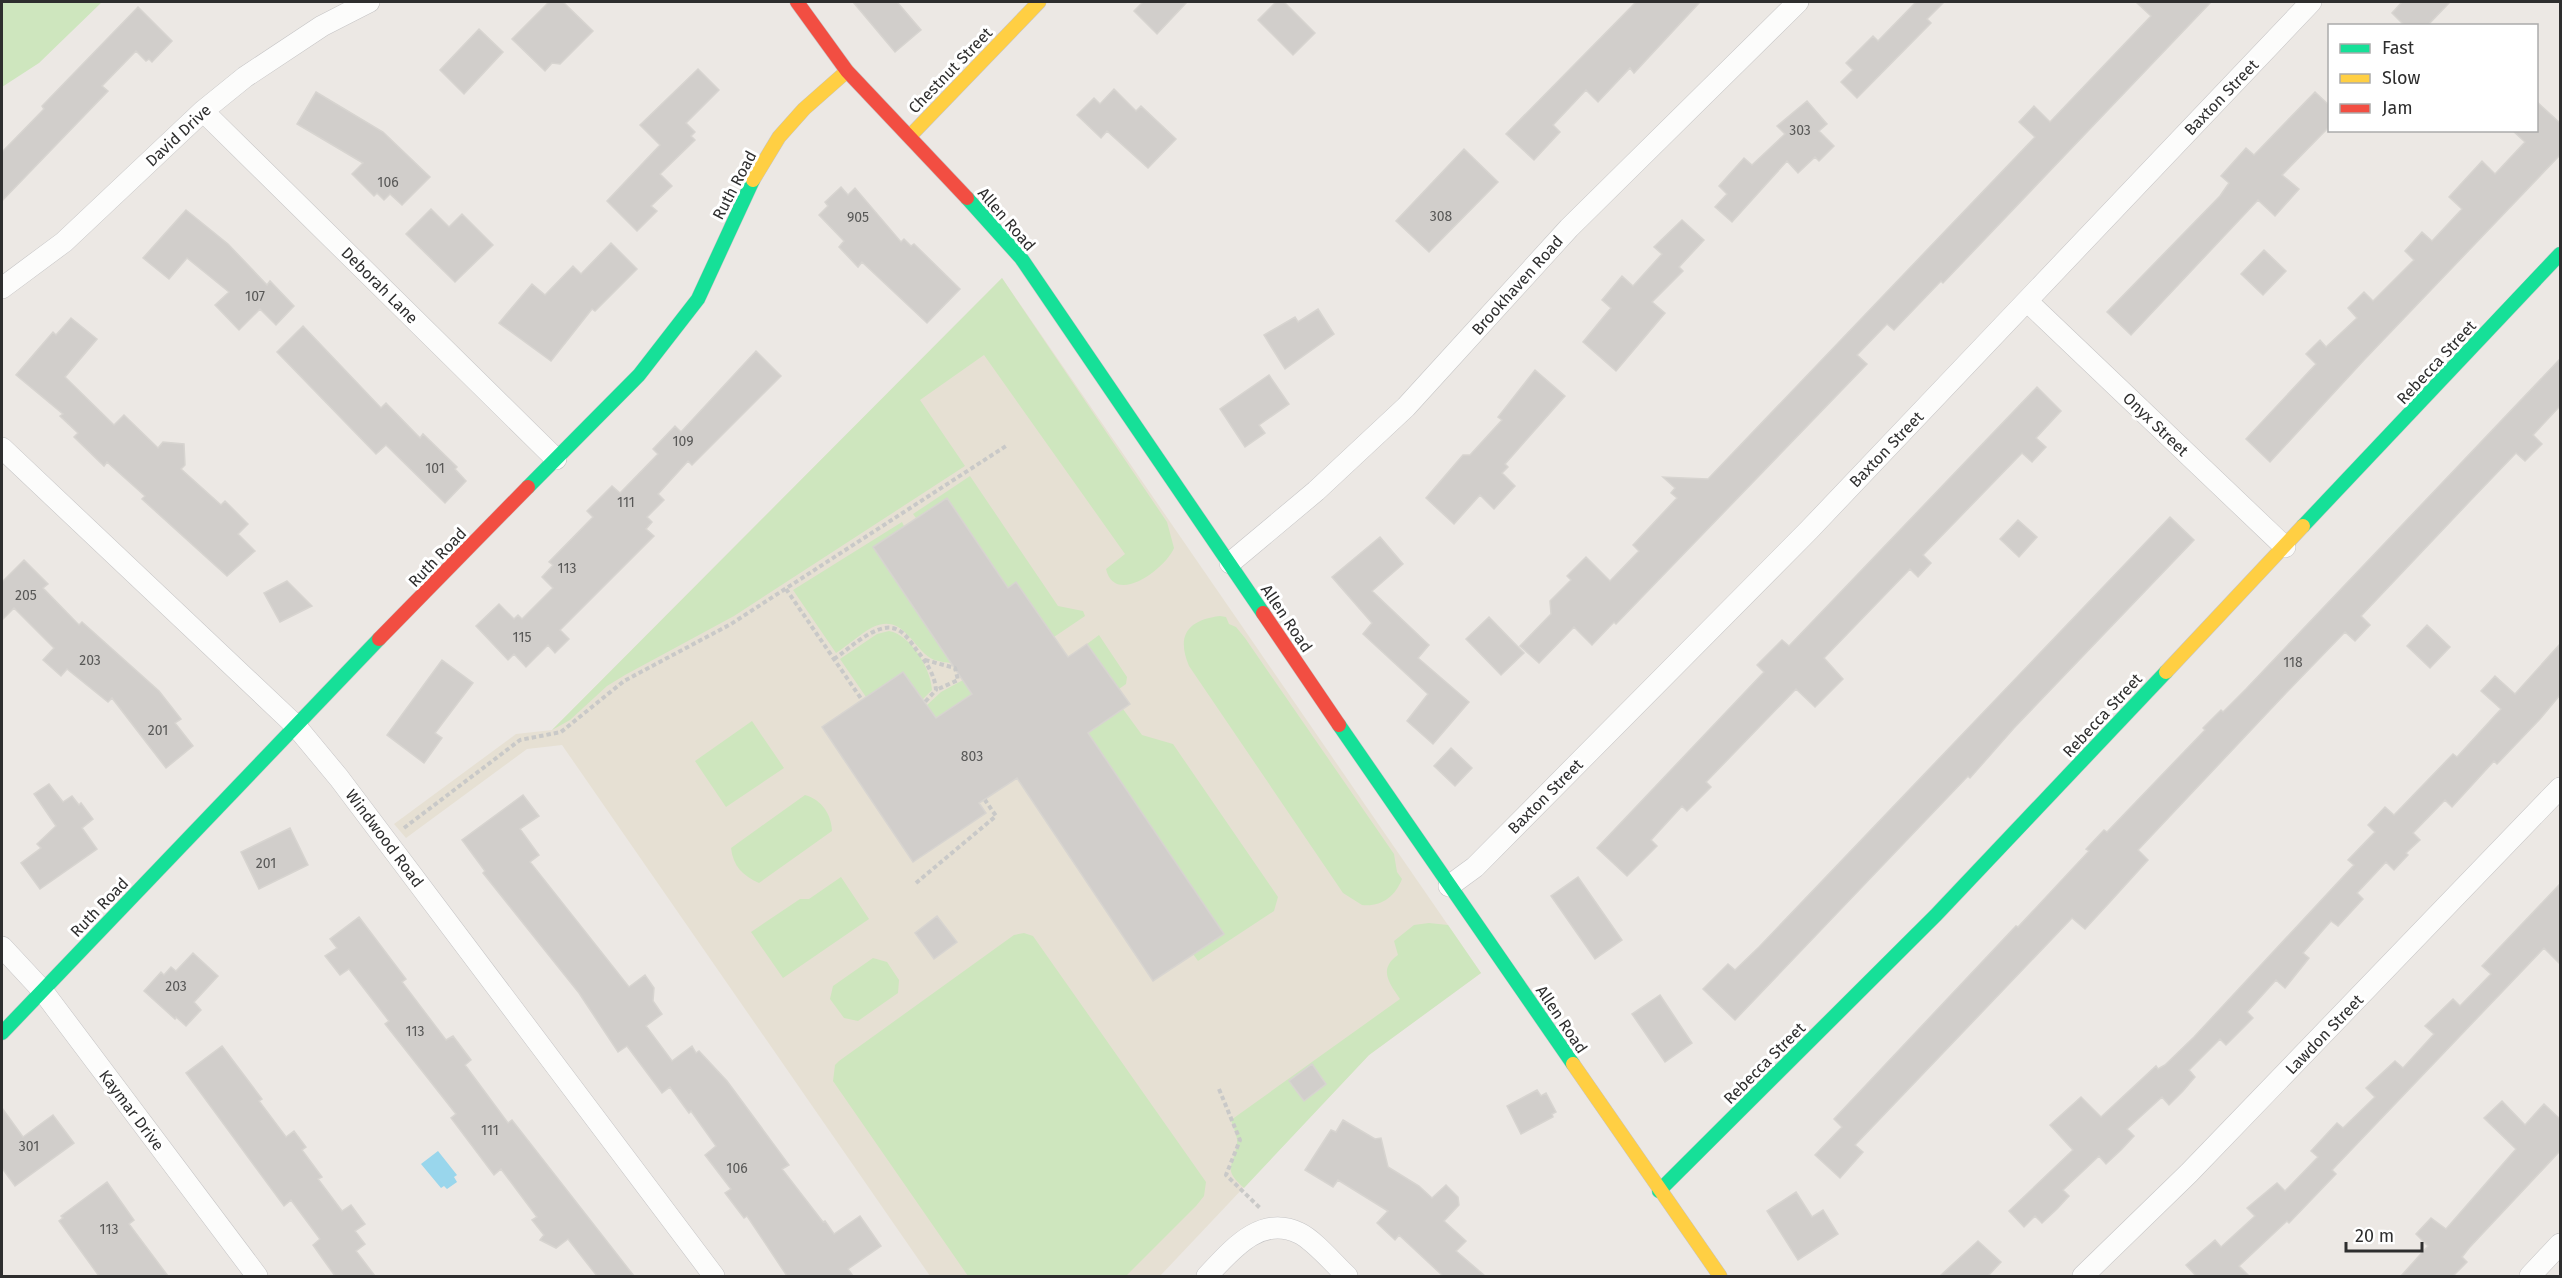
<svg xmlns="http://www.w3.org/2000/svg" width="2562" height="1278" font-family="'Fira Sans',sans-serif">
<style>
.education{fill:#e6e0d3}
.green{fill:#cee6be;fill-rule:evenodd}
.water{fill:#99d6ec}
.building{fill:#d1cecb;stroke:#d7d4d0;stroke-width:1.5}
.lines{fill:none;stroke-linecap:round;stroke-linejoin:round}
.street-casing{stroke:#c5c4c5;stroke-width:22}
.fast-casing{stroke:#c5c4c5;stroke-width:15}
.slow-casing{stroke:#c5c4c5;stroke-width:15}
.jam-casing{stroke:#c5c4c5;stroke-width:15}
.path{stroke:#c9c9c8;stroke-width:4;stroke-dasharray:4.5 3;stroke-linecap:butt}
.street{stroke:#fcfcfb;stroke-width:21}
.fast{stroke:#16e098;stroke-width:14}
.slow{stroke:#ffcf43;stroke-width:14}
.jam{stroke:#f24e42;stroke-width:14}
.labels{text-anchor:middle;stroke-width:6;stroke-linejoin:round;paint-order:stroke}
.number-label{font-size:14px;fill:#585857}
.street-label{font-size:16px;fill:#2e2e2e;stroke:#fff}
</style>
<rect width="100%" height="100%" fill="#ece8e4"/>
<path class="education" d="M 1002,278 L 1481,973 L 1369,1055 L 1160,1276 L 930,1276 L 562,745 L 527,749 L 406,838 L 394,824 L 516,734 L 552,730 Z"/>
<path class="green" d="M 2,2 L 102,2 L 39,63 L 2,87 Z
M 1002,278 L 1167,522 L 1174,548 C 1166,568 1115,607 1106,569 L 1125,554 L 984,355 L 920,400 L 965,466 L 734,616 L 625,675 L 607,686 L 570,720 L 552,730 Z
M 970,476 L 1058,606 L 1083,611 L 1085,616 L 1054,637 L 1016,582 L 1008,588 L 947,498 L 916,518 L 913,514 Z
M 902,522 L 904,526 L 873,547 L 951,663 C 942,662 932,661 925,654 C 908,638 899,614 871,628 C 859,635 848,645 836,653 L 793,590 Z
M 1220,616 L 1226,617 L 1229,624 L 1236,627 L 1245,638 L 1394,854 L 1397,872 L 1402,879 C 1395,897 1381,907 1362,905 L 1343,893 L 1189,666 C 1176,635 1188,620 1220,616 Z
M 889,631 C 911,635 931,669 932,690 L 922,700 L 903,672 L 866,697 L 840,659 L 877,634 Z
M 1099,635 L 1127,677 L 1126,684 L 1119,689 L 1087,644 Z
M 963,680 L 972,694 L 935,719 L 926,706 L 941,692 Z
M 1123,709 L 1142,735 L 1173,744 L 1278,897 L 1274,911 L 1198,961 L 1193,954 L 1223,933 L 1088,733 Z
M 752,721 L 784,768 L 726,807 L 695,761 Z
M 805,795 C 822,800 831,814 832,831 L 759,883 C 743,876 733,866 731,848 Z
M 841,877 L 869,919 L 783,978 L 751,932 L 800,899 L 809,899 Z
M 1429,923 L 1448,925 L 1481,973 L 1369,1055 L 1244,1188 C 1222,1168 1233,1168 1237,1144 C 1238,1136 1233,1127 1231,1120 L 1400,999 C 1389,983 1378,969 1398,955 L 1394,941 L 1414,925 ZM 1312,1064 L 1326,1084 L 1304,1101 L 1289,1081 Z
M 1024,933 L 1033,936 L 1206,1182 L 1204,1196 L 1196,1206 L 1126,1276 L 968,1276 L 833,1081 L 835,1065 L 839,1061 L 1014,935 Z
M 873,958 L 887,962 L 899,980 L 898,993 L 858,1021 L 844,1018 L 830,999 L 833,986 Z"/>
<path class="water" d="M 438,1151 L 457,1175 L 454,1177 L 457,1182 L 447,1189 L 444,1186 L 441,1188 L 421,1164 Z"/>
<path class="building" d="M 549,2 L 563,2 L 593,31 L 560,64 L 552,63 L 545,71 L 512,39 Z
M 853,2 L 897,2 L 921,30 L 895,52 Z
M 1143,2 L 1187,2 L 1157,34 L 1134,11 Z
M 1276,2 L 1284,2 L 1315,33 L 1293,55 L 1258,20 Z
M 1636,2 L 1700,2 L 1634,73 L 1630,68 L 1598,102 L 1586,90 L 1553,125 L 1560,132 L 1534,160 L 1506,134 Z
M 1916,2 L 1944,2 L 1927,19 L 1931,23 L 1857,98 L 1841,82 L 1853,70 L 1846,63 L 1873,36 L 1878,41 Z
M 2136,2 L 2211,2 L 1943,283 L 1941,281 L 1894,330 L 1887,324 L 1857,355 L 1867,364 L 1616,624 L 1614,622 L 1592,645 L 1574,627 L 1539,663 L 1520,646 L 1551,614 L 1550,601 L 1571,580 L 1567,576 L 1586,557 L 1610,581 L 1639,551 L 1633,545 L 1677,498 L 1671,493 L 1675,488 L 1663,477 L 1708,479 L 2035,137 L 2019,122 L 2034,106 L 2050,122 L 2151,16 Z
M 2402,2 L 2450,2 L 2427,26 L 2405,26 L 2392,13 Z
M 138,7 L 172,41 L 152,62 L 149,59 L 146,61 L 136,51 L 102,86 L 108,91 L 2,201 L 2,152 L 44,109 L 42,106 Z
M 479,29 L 503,52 L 464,94 L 440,70 Z
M 698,69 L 719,90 L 686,123 L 695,132 L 691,136 L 695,140 L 660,174 L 672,186 L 651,206 L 657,211 L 637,231 L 607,201 L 660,145 L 640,125 Z
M 1114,89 L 1136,111 L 1141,106 L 1176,139 L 1148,168 L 1107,131 L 1101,138 L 1077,115 L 1094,98 L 1100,104 Z
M 316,92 L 383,132 L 430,177 L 402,205 L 390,194 L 384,200 L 377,193 L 374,196 L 352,174 L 363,163 L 297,124 Z
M 2315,92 L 2330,106 L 2330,126 L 2282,175 L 2299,189 L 2275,216 L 2258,200 L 2131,335 L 2107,312 L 2220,196 L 2229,183 L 2221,176 L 2246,148 L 2254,155 Z
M 1807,101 L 1827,124 L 1819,131 L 1834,146 L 1819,161 L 1815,157 L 1798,173 L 1787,161 L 1732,222 L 1715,207 L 1727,194 L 1719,186 L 1744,158 L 1752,165 L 1785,134 L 1777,126 Z
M 2536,101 L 2560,123 L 2560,155 L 2365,359 L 2270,462 L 2246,439 L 2316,364 L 2306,354 L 2320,340 L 2326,347 L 2357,318 L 2348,308 L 2364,292 L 2373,301 L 2414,260 L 2405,251 L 2422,232 L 2432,241 L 2462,209 L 2449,197 L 2482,161 L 2495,174 L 2525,142 L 2512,130 L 2536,130 Z
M 1464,149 L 1498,182 L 1429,252 L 1396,221 Z
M 841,187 L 848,195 L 855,188 L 901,242 L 904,239 L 911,246 L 914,244 L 960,289 L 927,323 L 862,262 L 858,267 L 839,247 L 844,241 L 819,215 L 828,206 L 825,202 Z
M 431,209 L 449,227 L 462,214 L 493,245 L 455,282 L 406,234 Z
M 186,210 L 228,244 L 267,285 L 270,281 L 294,306 L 276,325 L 260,309 L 239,330 L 215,305 L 229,292 L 187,258 L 169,279 L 143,258 Z
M 1682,220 L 1704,240 L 1679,267 L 1683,271 L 1652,302 L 1665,313 L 1616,371 L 1583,342 L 1611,308 L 1602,300 L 1622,276 L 1633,286 L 1662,254 L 1654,247 Z
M 611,243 L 637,269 L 595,311 L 592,309 L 551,361 L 499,323 L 532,284 L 545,295 L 573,266 L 581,274 Z
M 2264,250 L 2286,271 L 2263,295 L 2241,274 Z
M 1318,309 L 1334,334 L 1285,369 L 1264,335 L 1295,317 L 1298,322 Z
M 71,318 L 97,339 L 65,377 L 114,425 L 124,415 L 158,448 L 163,442 L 184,444 L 185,465 L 181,469 L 221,505 L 225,501 L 248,524 L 238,534 L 255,551 L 227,576 L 142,499 L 145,496 L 107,462 L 104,466 L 74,437 L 78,433 L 60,416 L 63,414 L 16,375 L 53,332 L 56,335 Z
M 303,326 L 381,408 L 386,403 L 420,438 L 423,434 L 457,467 L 455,469 L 466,481 L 445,503 L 386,445 L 376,454 L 277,352 Z
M 756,351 L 781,376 L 692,465 L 688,461 L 658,494 L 664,500 L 647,517 L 652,522 L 646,529 L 654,536 L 560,630 L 569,639 L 555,653 L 548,645 L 526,667 L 514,654 L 508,660 L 476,626 L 499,604 L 514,619 L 518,615 L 522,619 L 553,588 L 542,577 L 553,565 L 549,562 L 593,517 L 587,511 L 612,486 L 620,493 L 658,454 L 653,449 L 675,426 L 681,432 Z
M 2560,359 L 2560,406 L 2533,435 L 2542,444 L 2525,461 L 2516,453 L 2469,502 L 2361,616 L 2370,625 L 2355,641 L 2345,632 L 2286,693 L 2138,850 L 2148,860 L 2109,903 L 2085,929 L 2072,918 L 1855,1145 L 1863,1152 L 1840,1178 L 1815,1155 L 1842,1127 L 1834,1119 L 2016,926 L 2018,927 L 2089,851 L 2086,849 L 2104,830 L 2107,832 L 2205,730 L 2203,728 L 2221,710 L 2223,712 L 2246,689 Z
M 1535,370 L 1565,396 L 1505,464 L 1508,467 L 1502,473 L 1515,486 L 1494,509 L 1480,495 L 1454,524 L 1426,498 L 1463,455 L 1470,455 L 1502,420 L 1498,417 Z
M 1269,375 L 1289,404 L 1259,425 L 1265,433 L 1245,447 L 1220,409 Z
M 2037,387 L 2061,411 L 2036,438 L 2046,447 L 2032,462 L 2022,453 L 1923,555 L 1931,563 L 1918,577 L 1910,569 L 1824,658 L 1843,679 L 1815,707 L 1796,689 L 1706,782 L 1711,787 L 1687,811 L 1682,806 L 1651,840 L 1657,846 L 1627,876 L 1597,848 L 1764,672 L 1757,665 L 1782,640 L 1789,646 Z
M 947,498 L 1008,588 L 1016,582 L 1068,657 L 1087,644 L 1130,704 L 1088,733 L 1224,934 L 1153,981 L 1017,778 L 979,803 L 986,813 L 913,862 L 822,727 L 903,672 L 936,718 L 972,694 L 873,547 Z
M 2170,517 L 2194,540 L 2014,728 L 1970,778 L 1968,776 L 1735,1020 L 1703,989 L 1728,964 L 1735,970 L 1759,947 Z
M 2018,520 L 2037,537 L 2019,557 L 2000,539 Z
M 1380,537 L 1403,564 L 1372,591 L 1429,645 L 1418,658 L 1469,702 L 1433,744 L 1407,721 L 1428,694 L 1363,634 L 1372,623 L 1332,577 Z
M 24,560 L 48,584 L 43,588 L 79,625 L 82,622 L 159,691 L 181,719 L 175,723 L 193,746 L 166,768 L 112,698 L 108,702 L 67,669 L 61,676 L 43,660 L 54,648 L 14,608 L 2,620 L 2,582 Z
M 287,581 L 312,606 L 280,622 L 264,593 Z
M 1489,617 L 1524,653 L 1501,675 L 1466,639 Z
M 2427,625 L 2450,647 L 2430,668 L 2407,646 Z
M 2560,644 L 2560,695 L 2540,719 L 2497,764 L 2494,761 L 2452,807 L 2445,800 L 2413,833 L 2420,840 L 2406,853 L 2408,855 L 2394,870 L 2386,862 L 2357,893 L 2363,899 L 2338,926 L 2331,921 L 2303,953 L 2309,958 L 2285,988 L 2276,980 L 2247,1012 L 2253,1018 L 2226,1045 L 2220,1039 L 2189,1070 L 2195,1077 L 2183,1091 L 2169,1105 L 2162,1097 L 2127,1129 L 2134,1136 L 2121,1150 L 2106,1164 L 2099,1156 L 2063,1190 L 2069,1196 L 2057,1209 L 2042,1223 L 2035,1216 L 2024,1227 L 2009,1211 L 2073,1150 L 2050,1125 L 2081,1097 L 2101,1117 L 2156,1066 L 2158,1069 L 2165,1065 L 2194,1037 L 2354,865 L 2348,860 L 2375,832 L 2368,825 L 2385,807 L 2394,815 L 2453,754 L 2457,757 L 2501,709 L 2481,691 L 2495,676 L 2515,694 Z
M 442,660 L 473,683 L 435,733 L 442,738 L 424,763 L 387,735 Z
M 1451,748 L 1472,768 L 1455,786 L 1434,766 Z
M 49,784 L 63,802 L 72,796 L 79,805 L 81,803 L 93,819 L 82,828 L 97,849 L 40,889 L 21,863 L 41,848 L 37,844 L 56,826 L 34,794 Z
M 523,795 L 539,816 L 520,829 L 539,855 L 530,862 L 629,987 L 645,975 L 654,988 L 653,1001 L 662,1014 L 646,1026 L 672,1061 L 692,1046 L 696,1053 L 699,1051 L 727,1081 L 789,1165 L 782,1169 L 823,1222 L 825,1221 L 834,1234 L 860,1216 L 881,1246 L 848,1269 L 853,1276 L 787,1276 L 747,1216 L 744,1218 L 725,1193 L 731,1189 L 705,1155 L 716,1146 L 691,1111 L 689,1113 L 670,1087 L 662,1093 L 627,1046 L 618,1052 L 579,993 L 483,873 L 485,871 L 462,840 Z
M 290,828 L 308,865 L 259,889 L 241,852 Z
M 1578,877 L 1622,940 L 1595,959 L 1551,896 Z
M 2560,884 L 2560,964 L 2544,948 L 2332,1170 L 2336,1174 L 2289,1223 L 2287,1221 L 2239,1266 L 2249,1276 L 2196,1276 L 2186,1265 L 2215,1240 L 2221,1247 L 2255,1216 L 2247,1208 L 2277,1183 L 2285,1191 L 2318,1157 L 2311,1151 L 2337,1123 L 2343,1128 L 2375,1097 L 2366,1088 L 2395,1061 L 2403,1068 L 2434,1034 L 2425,1026 L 2453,999 L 2460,1006 L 2491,974 L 2482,966 Z
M 937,916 L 957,942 L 934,959 L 915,933 Z
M 359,917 L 406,979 L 402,982 L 446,1040 L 453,1036 L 471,1060 L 465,1065 L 508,1123 L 512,1120 L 634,1276 L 597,1276 L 568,1239 L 556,1248 L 540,1240 L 544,1235 L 532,1220 L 537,1217 L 501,1169 L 494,1175 L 451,1118 L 456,1114 L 385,1024 L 389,1021 L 349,969 L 340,975 L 325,956 L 337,948 L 330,939 Z
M 193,953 L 218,976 L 194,1002 L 201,1010 L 186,1026 L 176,1017 L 175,1019 L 144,991 L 161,972 L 164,975 L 171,967 L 176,971 Z
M 1660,995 L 1692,1043 L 1665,1062 L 1632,1014 Z
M 222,1046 L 262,1099 L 259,1101 L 286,1137 L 294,1131 L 306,1147 L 302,1150 L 322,1177 L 318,1179 L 342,1211 L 351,1205 L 365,1224 L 355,1231 L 365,1244 L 356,1251 L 375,1276 L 335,1276 L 313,1245 L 320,1239 L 291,1200 L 284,1206 L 186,1073 Z
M 1312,1064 L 1326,1084 L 1304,1101 L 1289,1081 Z
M 1537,1090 L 1541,1096 L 1546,1093 L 1556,1112 L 1552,1114 L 1553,1117 L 1521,1134 L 1507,1106 Z
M 2502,1101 L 2525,1125 L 2544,1104 L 2560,1119 L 2560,1151 L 2469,1248 L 2462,1257 L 2467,1262 L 2453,1276 L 2401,1276 L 2428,1246 L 2416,1234 L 2431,1218 L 2446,1229 L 2516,1149 L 2484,1118 Z
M 2,1108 L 23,1137 L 53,1115 L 74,1143 L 15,1186 L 2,1168 Z
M 1343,1120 L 1375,1139 L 1381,1138 L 1388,1167 L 1419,1186 L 1432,1198 L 1446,1185 L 1458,1197 L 1459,1205 L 1444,1221 L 1466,1241 L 1456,1251 L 1485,1276 L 1443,1276 L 1399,1235 L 1395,1240 L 1377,1223 L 1388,1211 L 1338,1180 L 1333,1187 L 1305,1170 L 1331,1130 L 1336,1132 Z
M 107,1182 L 134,1220 L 129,1224 L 168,1276 L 99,1276 L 59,1221 L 63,1218 L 61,1216 Z
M 1796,1192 L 1812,1217 L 1823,1210 L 1838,1234 L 1798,1260 L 1767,1211 Z
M 1978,1241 L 2001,1262 L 1988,1276 L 1940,1276 Z"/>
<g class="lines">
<g class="street-casing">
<path id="street" d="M 203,111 L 556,459
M 2,288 L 64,242 L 203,111 L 245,77 L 322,26 L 369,2
M 2027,301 L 2285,547
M 2,448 L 295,725 L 339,778 L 714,1276
M 1230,563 L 1316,491 L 1406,407 L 1569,228 L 1798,2
M 1449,886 L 1475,867 L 1809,530 L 2311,2
M 2,947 L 42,990 L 257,1276
M 1207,1276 C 1231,1251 1260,1214 1299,1233 C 1314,1240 1334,1264 1347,1276
M 2083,1276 L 2189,1173 L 2560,788
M 2530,1276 L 2560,1244"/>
</g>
<g class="fast-casing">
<path id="fast" d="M 967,198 L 1021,258 L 1263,613
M 528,487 L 639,375 L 698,299 L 753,180
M 2303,526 L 2560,254
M 1339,725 L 1573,1064
M 2,1033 L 379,639
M 1659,1191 L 1936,915 L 2166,672"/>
</g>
<g class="slow-casing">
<path id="slow" d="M 910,136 L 1039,2
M 753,180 L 779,137 L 804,109 L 847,71
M 2166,672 L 2303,526
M 1573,1064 L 1720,1276"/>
</g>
<g class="jam-casing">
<path id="jam" d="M 797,2 L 847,71 L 967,198
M 1263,613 L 1339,725
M 379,639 L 528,487"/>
</g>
<path class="path" d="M 786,589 L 862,700
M 834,659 C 848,650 877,621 896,629 C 906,633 912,644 918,652 C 927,663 935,676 936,690 L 924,703
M 925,660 L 955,668 L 958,680 L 936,690
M 404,828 L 520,740 L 561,732 L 624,681 L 731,624 L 1006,446
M 916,883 L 996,816 L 985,800
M 1219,1089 L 1240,1140 L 1226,1175 L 1260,1208"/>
<use href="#street" class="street"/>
<use href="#fast" class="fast"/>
<use href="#slow" class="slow"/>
<use href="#jam" class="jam"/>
</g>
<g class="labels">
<g class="number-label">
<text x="1800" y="135">303</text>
<text x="388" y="187">106</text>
<text x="1441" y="221">308</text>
<text x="858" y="222">905</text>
<text x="255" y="301">107</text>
<text x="683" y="446">109</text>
<text x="435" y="473">101</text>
<text x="626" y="507">111</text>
<text x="567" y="573">113</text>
<text x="26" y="600">205</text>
<text x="522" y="642">115</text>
<text x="90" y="665">203</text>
<text x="2293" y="667">118</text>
<text x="158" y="735">201</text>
<text x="972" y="761">803</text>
<text x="266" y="868">201</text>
<text x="176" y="991">203</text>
<text x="415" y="1036">113</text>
<text x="490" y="1135">111</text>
<text x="29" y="1151">301</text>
<text x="737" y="1173">106</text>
<text x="109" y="1234">113</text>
</g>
<g class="street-label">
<text transform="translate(950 70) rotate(-46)" y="6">Chestnut Street</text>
<text transform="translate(2221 97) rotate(-46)" y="6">Baxton Street</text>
<text transform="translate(178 135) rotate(-43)" y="6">David Drive</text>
<text transform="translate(734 185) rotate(-62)" y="6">Ruth Road</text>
<text transform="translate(1007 219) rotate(49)" y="6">Allen Road</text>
<text transform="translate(380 285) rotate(45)" y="6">Deborah Lane</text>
<text transform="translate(1517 285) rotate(-48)" y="6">Brookhaven Road</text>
<text transform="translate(2436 362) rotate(-47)" y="6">Rebecca Street</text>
<text transform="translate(2156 424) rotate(44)" y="6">Onyx Street</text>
<text transform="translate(1886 449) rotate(-46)" y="6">Baxton Street</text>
<text transform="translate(437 557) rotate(-46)" y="6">Ruth Road</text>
<text transform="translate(1287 618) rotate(56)" y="6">Allen Road</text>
<text transform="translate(2102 715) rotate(-47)" y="6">Rebecca Street</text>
<text transform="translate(1545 796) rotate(-45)" y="6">Baxton Street</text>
<text transform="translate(385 838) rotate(53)" y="6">Windwood Road</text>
<text transform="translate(99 907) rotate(-46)" y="6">Ruth Road</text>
<text transform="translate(1562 1019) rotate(56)" y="6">Allen Road</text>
<text transform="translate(2324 1034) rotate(-46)" y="6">Lawdon Street</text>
<text transform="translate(1764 1063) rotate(-45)" y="6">Rebecca Street</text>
<text transform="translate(132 1110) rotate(53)" y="6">Kaymar Drive</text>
</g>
</g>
<rect width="2562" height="1278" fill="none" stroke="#2e2e2e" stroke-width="6"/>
<rect x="2328" y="24" width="210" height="108" fill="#ffffff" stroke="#ababab" stroke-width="1.5"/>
<rect x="2340" y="44" width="30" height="9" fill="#16e098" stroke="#ababab" stroke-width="1.5"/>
<text x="2382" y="54" font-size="18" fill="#2e2e2e">Fast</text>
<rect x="2340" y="74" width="30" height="9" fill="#ffcf43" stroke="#ababab" stroke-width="1.5"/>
<text x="2382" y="84" font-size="18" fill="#2e2e2e">Slow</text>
<rect x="2340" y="104" width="30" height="9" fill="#f24e42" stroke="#ababab" stroke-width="1.5"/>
<text x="2382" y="114" font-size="18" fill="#2e2e2e">Jam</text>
<path d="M2346 1242v9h76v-9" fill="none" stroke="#2e2e2e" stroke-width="3"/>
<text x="2355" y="1242" font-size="18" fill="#2e2e2e" stroke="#ffffff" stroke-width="4.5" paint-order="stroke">20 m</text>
</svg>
